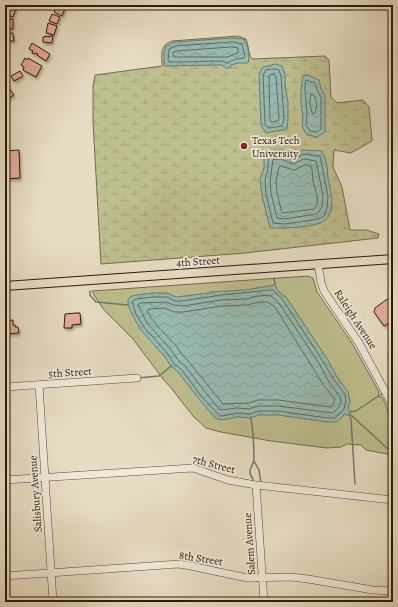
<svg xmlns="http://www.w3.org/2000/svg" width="398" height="607" font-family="Alegreya,serif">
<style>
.green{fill:#bebf8f;stroke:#746c4d}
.wetland{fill:url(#wetland-marsh);stroke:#746c4d}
.water{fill:url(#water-waves);stroke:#6c7b70}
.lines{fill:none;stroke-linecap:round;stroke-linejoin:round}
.shore{stroke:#616b60;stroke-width:1}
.stream{stroke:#6c7b70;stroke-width:1.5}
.building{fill:#e5ac9a;stroke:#2b1a0b;filter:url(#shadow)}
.minor-casing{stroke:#5a4b39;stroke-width:8}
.major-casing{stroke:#2b1a0b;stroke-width:10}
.minor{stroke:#f0e9d9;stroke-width:7}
.major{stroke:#e8ddc4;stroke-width:8}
.poi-dot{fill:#8f2418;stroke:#f0e9d9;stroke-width:1.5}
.labels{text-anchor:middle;stroke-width:3.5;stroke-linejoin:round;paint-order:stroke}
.poi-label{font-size:11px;fill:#2b1a0b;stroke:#f0e9d9;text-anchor:start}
.street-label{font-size:11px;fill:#2b1a0b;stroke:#f0e9d9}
</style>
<defs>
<pattern id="wetland-marsh" width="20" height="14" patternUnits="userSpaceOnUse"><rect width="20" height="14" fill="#bebf8f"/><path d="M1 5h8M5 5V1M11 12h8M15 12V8" fill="none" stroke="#a3a47a"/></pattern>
<pattern id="water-waves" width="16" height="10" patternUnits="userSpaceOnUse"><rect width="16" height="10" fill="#97bcb4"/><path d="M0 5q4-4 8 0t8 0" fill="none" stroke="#82a199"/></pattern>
<filter id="shadow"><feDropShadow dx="1.5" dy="2.5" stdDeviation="1" flood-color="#0004"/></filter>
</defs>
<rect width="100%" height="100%" fill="#e8ddc4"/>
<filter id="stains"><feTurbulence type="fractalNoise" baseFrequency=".005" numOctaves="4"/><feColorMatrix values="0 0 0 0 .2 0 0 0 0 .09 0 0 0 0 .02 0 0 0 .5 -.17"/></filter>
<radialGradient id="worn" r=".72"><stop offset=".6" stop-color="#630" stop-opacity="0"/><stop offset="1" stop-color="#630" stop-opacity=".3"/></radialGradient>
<path class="green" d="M 308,276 L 313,278 L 317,292 L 352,343 L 379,392 L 378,397 L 382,397 C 392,415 393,435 393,455 L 366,450 L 361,445 L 347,444 L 341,447 L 327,448 L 271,441 L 221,432 L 206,428 L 193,416 L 172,389 L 163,379 L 133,339 L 104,310 L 94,295 L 92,291 Z"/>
<path class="wetland" d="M 238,36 L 246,39 C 249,46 248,54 252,59 L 325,56 L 329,60 L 331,97 L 337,103 L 363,100 L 369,107 L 372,141 L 351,153 L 334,150 L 333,167 L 342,187 L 350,230 L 366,230 L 379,234 L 378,238 L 245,253 L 101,264 L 93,122 L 93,86 L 95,75 L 162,66 C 162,54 159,46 172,41 Z"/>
<path class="water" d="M 233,38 L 244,39 C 248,46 250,55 248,63 L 238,63 L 231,65 L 230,68 L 226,68 L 222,65 L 164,66 L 164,53 L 166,46 L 175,42 Z
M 276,64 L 282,66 L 285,75 L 285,85 L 288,103 L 288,120 L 287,129 L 266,133 L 261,125 L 259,74 L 263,67 Z
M 308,75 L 319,80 L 321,89 L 325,95 L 325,132 L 317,137 L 307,135 L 302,126 L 303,115 L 301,105 L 301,90 L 303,76 Z
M 283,150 L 294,155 L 302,150 L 322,151 C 324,156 326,161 327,166 C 328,170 327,174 328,178 C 331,192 338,216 320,223 C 308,228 283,228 270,228 L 262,195 L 260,179 L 264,168 L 264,155 L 268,151 Z
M 275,285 L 278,291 L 286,297 L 328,360 L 337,377 L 348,392 L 350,402 L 348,409 L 351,411 L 347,416 L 345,414 L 337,422 L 327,422 L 278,415 L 259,415 L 251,418 L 238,417 L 221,420 L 215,418 L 199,399 L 178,372 L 171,366 L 165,357 L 140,329 L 133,316 L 128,305 L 128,300 L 130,297 L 135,295 L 153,293 L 168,293 L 176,297 L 209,293 L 210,292 L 245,290 Z"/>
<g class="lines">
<path class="shore" d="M 233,42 L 242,44 L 245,57 L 244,58 L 236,59 L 227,63 L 222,61 L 175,62 L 169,62 L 168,60 L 169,49 L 176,46 Z
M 232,47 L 238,48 L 238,53 L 227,57 L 175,57 L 173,55 L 173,52 L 177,51 Z
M 276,69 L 279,70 L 281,76 L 284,120 L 282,126 L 269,128 L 265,124 L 263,75 L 266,70 Z
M 274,74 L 276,77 L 279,119 L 278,121 L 272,122 L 270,121 L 269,76 L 270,75 Z
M 306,80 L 315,83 L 317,90 L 321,97 L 321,129 L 317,132 L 310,131 L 306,125 L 307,114 L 305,90 Z
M 311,94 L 313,94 C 317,99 318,109 314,114 L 312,113 L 310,104 Z
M 282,154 L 293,159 L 303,154 L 320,156 L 328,196 L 327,208 L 324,216 L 318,219 L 306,221 L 284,224 L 273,223 L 266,194 L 265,180 L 268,169 L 268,157 L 271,155 Z
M 281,159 L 293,164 L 304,159 L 316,161 L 323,196 L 322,207 L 317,214 L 284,219 L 277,218 L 271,193 L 270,181 L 273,160 Z
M 305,165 L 311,166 C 313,170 312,176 313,181 C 315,190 321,202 314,209 L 282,213 L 277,193 L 276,181 L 279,167 L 281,166 L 294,170 Z
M 273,290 L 283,300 L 324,363 L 334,380 L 345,394 L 346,401 L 344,409 L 335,418 L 327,418 L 278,411 L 259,411 L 250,414 L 238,413 L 222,416 L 218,414 L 202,397 L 181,369 L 174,364 L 168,354 L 143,326 L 136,314 L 132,302 L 136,299 L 153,297 L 167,297 L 175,301 L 182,301 L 221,295 Z
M 258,296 L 270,295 L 279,303 L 320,365 L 329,382 L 340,397 L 341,401 L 339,407 L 333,413 L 278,406 L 258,406 L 249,409 L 238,408 L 220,410 L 206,393 L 185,366 L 178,360 L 172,351 L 147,323 L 138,305 L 140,303 L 166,302 L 174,305 L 183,306 L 221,300 L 246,299 Z
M 259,302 L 268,302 L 275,307 L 324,386 L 335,399 L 334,403 L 331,407 L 278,400 L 258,400 L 249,403 L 223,404 L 189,362 C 184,357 181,353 177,347 C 167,335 154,325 147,311 L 149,309 L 165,308 L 174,312 L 183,312 L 222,306 L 247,305 Z"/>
<path class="stream" d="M 274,278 L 275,285
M 90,291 L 90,295 L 96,302 L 128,305
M 138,378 L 159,376 L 171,366
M 350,412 L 356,411 L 383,393
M 349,414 L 351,419 L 355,484
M 351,415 L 388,449 L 393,450
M 251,418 C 253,431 254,446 254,459 C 253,468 246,469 253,479 L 252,482
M 254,461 L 259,470 L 261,483"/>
</g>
<path class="building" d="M 6,5 L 17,5 L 13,17 L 5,14 Z
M 58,5 L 66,6 L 62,16 L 54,12 Z
M 52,14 L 60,17 L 57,24 L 49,21 Z
M 5,19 L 13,19 L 13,29 L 5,29 Z
M 48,23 L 57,26 L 54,35 L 46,33 Z
M 13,33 L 14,41 L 5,41 L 6,34 Z
M 45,36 L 50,37 L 50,36 L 53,36 L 52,43 L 43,42 L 43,37 L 45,37 Z
M 32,43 L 50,54 L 46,61 L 37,55 L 38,54 L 36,53 L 35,54 L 32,53 L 33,51 L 29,49 Z
M 25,58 L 27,60 L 28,58 L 42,66 L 36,77 L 23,70 L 24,67 L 21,65 Z
M 20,71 L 23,76 L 14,81 L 11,76 Z
M 9,88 L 14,95 L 5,100 L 5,91 Z
M 19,150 L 20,178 L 5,179 L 5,151 Z
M 393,295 L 393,320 L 384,326 L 374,312 L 375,308 Z
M 76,313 L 80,313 L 81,324 L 72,325 L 72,328 L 64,328 L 65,314 Z
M 13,320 L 13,325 L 15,325 L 15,327 L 18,327 L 19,333 L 5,334 L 5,321 Z"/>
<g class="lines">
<g class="minor-casing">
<path id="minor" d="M 318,264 L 321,282 L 324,291 L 359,343 L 393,406
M 39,385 L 53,602
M 5,387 L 137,378
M 5,480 L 193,468 L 228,480 L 256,485 L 393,500
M 256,485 L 264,602
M 5,576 L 179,564 L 191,566 L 247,578 L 291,577 L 308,579 L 373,590 L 393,591"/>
</g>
<g class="major-casing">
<path id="major" d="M 5,286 L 393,259"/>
</g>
<use href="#minor" class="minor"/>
<use href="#major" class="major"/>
</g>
<circle class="poi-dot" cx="244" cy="146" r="4"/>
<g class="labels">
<g class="poi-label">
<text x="252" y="144">Texas Tech<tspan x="252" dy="13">University</tspan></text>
</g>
<g class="street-label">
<text transform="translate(198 261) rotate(-4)" y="4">4th Street</text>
<text transform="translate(356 319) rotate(57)" y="4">Raleigh Avenue</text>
<text transform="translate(70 372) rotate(-4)" y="4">5th Street</text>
<text transform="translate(214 464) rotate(15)" y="4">7th Street</text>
<text transform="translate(35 494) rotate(-94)" y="4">Salisbury Avenue</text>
<text transform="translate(249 544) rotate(-94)" y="4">Salem Avenue</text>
<text transform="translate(201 558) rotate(9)" y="4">8th Street</text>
</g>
</g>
<rect width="398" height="607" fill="none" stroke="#e8ddc4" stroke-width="20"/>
<rect x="6" y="6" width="386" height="595" fill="none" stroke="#2b1a0b" stroke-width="2"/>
<rect x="10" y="10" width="378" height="587" fill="none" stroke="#2b1a0b"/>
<rect width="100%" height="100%" filter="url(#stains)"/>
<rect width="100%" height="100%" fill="url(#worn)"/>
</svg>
